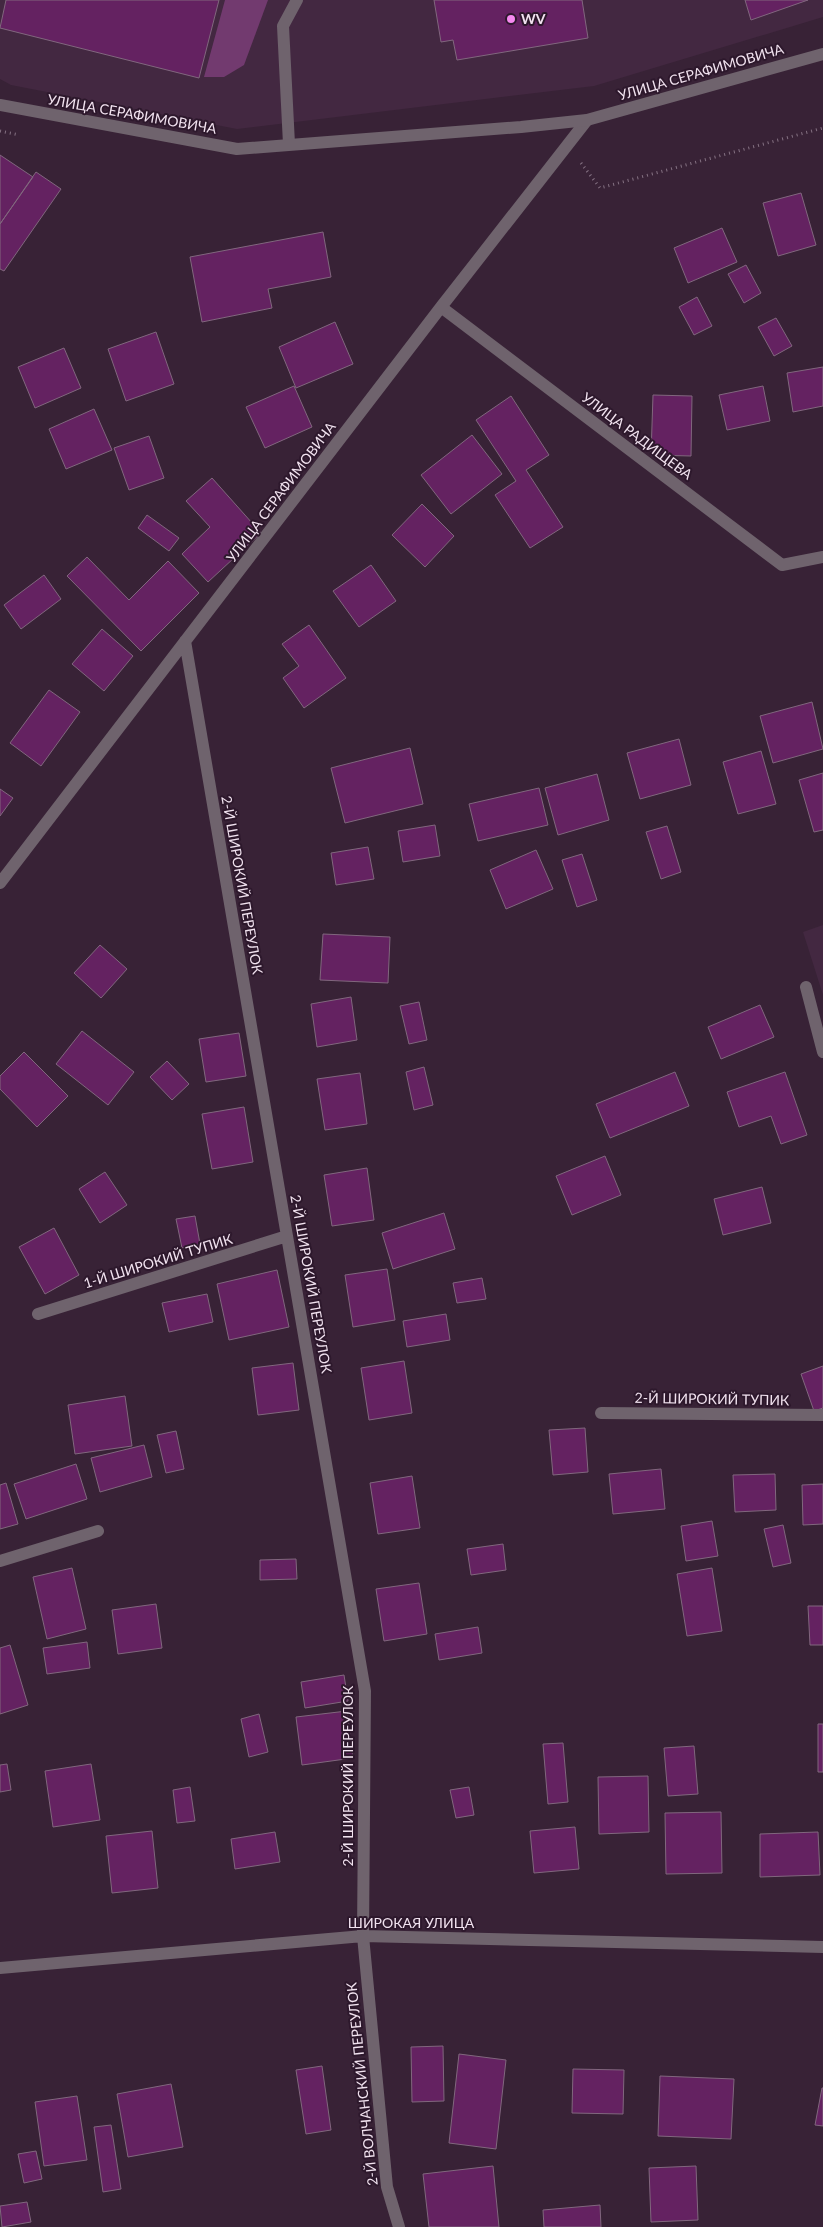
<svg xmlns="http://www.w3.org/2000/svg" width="823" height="2227" font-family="Lato,sans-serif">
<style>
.built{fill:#432841}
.green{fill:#723a6f}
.building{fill:#642261;stroke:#81677e}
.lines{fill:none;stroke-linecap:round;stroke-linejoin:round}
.path{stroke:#857283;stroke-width:3;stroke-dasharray:1 4;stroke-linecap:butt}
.service{stroke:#6f636d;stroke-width:12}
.minor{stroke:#6f636d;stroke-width:12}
.tertiary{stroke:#6f636d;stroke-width:12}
.poi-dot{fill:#f589ef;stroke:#2d182c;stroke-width:2}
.labels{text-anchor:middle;stroke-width:4;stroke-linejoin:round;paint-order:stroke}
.poi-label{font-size:14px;font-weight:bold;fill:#f1e2ef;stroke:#2d182c;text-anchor:start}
.street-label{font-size:14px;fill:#f1e2ef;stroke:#2d182c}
</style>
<rect width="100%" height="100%" fill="#382236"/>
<path class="built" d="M 0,0 L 823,0 L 823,17 L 594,86 L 237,129 L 11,85 L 0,79 Z
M 823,925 L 823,995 L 803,932 Z"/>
<path class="green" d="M 225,0 L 268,0 L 244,65 L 224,77 L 204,77 Z"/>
<path class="building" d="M 6,0 L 219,0 L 199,78 L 0,28 Z
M 434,0 L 582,0 L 588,38 L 457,60 L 453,40 L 441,42 Z
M 745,0 L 808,0 L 751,20 Z
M 0,155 L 33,177 L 0,224 Z
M 36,172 L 61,189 L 4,271 L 0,269 L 0,224 Z
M 801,193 L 816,245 L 778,256 L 763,203 Z
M 722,228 L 737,262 L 688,283 L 674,248 Z
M 323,232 L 331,277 L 268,289 L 272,308 L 202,322 L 190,257 Z
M 746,265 L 761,293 L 744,303 L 728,274 Z
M 697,297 L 712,326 L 694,335 L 679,307 Z
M 776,318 L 792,346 L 774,356 L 758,327 Z
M 335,322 L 353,364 L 296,388 L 279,347 Z
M 156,332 L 174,384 L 126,401 L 108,349 Z
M 64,348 L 81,388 L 35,408 L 18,367 Z
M 823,367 L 823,406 L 793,412 L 787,373 Z
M 294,386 L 312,427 L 265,448 L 246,407 Z
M 763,386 L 770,421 L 727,430 L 719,395 Z
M 653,395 L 692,396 L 691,456 L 651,455 Z
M 511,396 L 549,455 L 526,470 L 563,527 L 530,548 L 495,495 L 516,481 L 476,420 Z
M 94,409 L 112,450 L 66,469 L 49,429 Z
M 472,435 L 502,474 L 451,514 L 421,475 Z
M 149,436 L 164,478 L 129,490 L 114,448 Z
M 212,478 L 261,533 L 208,582 L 182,554 L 210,527 L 186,501 Z
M 422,504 L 454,536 L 425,567 L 392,535 Z
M 147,515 L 179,538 L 169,551 L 138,528 Z
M 87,557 L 129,600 L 168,561 L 199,593 L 141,651 L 67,576 Z
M 371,565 L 396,601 L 359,627 L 333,591 Z
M 44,575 L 61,599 L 21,629 L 4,605 Z
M 309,625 L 346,678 L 304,708 L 283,678 L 299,666 L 282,644 Z
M 102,629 L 133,656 L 104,691 L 72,664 Z
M 49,690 L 80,712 L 41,766 L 10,743 Z
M 812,702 L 823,749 L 773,763 L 760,716 Z
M 679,739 L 691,785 L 640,799 L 627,753 Z
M 410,748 L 423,804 L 345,823 L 331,768 Z
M 761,751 L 776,804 L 738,814 L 723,762 Z
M 823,773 L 823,830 L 814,832 L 799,780 Z
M 597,774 L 609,820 L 558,835 L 545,788 Z
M 539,788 L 548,825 L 478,841 L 469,804 Z
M 0,789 L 13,798 L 0,816 Z
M 435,825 L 440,856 L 403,862 L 398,831 Z
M 667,826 L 681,872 L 661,879 L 646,832 Z
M 368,847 L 374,879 L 336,885 L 331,853 Z
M 536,850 L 553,889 L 506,909 L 490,870 Z
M 582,854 L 597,900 L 577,907 L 562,860 Z
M 323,934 L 390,937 L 388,983 L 320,980 Z
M 100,945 L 127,969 L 101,998 L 74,973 Z
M 351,997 L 357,1040 L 317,1047 L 311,1004 Z
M 419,1002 L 427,1040 L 409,1044 L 400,1006 Z
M 760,1005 L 774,1037 L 721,1059 L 708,1027 Z
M 82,1031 L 134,1072 L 108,1105 L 56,1064 Z
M 239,1033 L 246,1076 L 206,1082 L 199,1039 Z
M 24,1052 L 68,1096 L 37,1127 L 0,1089 L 0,1076 Z
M 167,1061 L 189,1084 L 172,1100 L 150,1077 Z
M 424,1067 L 433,1105 L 414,1110 L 406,1072 Z
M 675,1072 L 689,1106 L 610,1138 L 596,1104 Z
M 785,1072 L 807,1135 L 781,1144 L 771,1116 L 739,1127 L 727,1092 Z
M 360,1073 L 367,1124 L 325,1130 L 317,1079 Z
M 244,1107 L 253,1162 L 212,1169 L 202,1114 Z
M 605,1156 L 621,1195 L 572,1215 L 556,1176 Z
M 367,1168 L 374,1220 L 332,1226 L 324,1175 Z
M 105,1172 L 127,1205 L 100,1223 L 79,1189 Z
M 762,1187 L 771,1223 L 723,1235 L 714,1199 Z
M 444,1213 L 455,1249 L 393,1269 L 382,1233 Z
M 195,1216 L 200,1244 L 182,1248 L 176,1219 Z
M 54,1228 L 79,1275 L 45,1294 L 19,1247 Z
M 387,1269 L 395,1320 L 353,1327 L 345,1275 Z
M 277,1270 L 289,1327 L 229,1340 L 217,1284 Z
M 482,1278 L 486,1299 L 457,1303 L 453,1283 Z
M 207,1294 L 213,1322 L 169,1332 L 162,1303 Z
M 446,1314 L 450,1340 L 407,1347 L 403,1321 Z
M 404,1361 L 412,1413 L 369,1420 L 361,1368 Z
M 293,1363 L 299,1410 L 258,1415 L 252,1368 Z
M 823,1366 L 823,1408 L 814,1411 L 801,1374 Z
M 125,1396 L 132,1446 L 75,1454 L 68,1405 Z
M 585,1428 L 588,1472 L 553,1475 L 549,1430 Z
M 176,1431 L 184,1469 L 166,1473 L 157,1435 Z
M 144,1445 L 152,1477 L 100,1492 L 91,1458 Z
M 76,1464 L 87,1499 L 26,1519 L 14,1484 Z
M 661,1469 L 665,1509 L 613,1514 L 609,1474 Z
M 775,1474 L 776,1510 L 735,1512 L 733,1475 Z
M 412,1476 L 420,1528 L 378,1534 L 370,1483 Z
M 6,1483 L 18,1524 L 0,1529 L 0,1485 Z
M 823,1484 L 823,1524 L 803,1525 L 802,1485 Z
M 712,1521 L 718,1556 L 686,1561 L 681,1526 Z
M 783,1525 L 791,1563 L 773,1567 L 764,1529 Z
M 503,1544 L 506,1570 L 471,1575 L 467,1549 Z
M 296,1559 L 297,1579 L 260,1580 L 260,1560 Z
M 72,1568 L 86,1629 L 47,1639 L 33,1577 Z
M 712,1568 L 722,1631 L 687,1636 L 677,1574 Z
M 419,1583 L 427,1634 L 384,1641 L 376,1589 Z
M 156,1604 L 162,1648 L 118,1654 L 112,1610 Z
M 808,1606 L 823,1606 L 823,1645 L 810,1645 Z
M 478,1627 L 482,1653 L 439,1660 L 435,1634 Z
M 87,1642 L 90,1668 L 47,1674 L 43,1648 Z
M 10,1645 L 28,1705 L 0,1714 L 0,1648 Z
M 344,1675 L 348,1701 L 305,1708 L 301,1682 Z
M 347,1711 L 353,1758 L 302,1765 L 296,1717 Z
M 259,1714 L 268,1752 L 249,1757 L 241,1719 Z
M 818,1724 L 823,1724 L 823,1772 L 818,1772 Z
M 563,1743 L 568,1802 L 548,1804 L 543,1744 Z
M 694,1746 L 698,1794 L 668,1796 L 664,1748 Z
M 7,1764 L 11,1790 L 0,1792 L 0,1765 Z
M 91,1764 L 100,1820 L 53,1827 L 45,1771 Z
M 648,1776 L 649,1832 L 599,1834 L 598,1777 Z
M 190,1787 L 195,1821 L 177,1823 L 173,1790 Z
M 469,1787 L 474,1815 L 456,1818 L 450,1790 Z
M 721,1812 L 722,1873 L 666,1874 L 665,1813 Z
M 575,1827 L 579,1869 L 534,1873 L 530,1831 Z
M 152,1831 L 158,1888 L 112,1893 L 106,1836 Z
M 275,1832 L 280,1862 L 235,1869 L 231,1839 Z
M 818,1832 L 820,1875 L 760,1877 L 760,1834 Z
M 443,2046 L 444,2101 L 412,2102 L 411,2047 Z
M 459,2054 L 506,2060 L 496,2149 L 449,2143 Z
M 322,2066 L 331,2130 L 306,2134 L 296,2070 Z
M 573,2069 L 624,2070 L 623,2114 L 572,2113 Z
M 660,2076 L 734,2079 L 731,2139 L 658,2136 Z
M 171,2084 L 183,2147 L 128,2157 L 117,2094 Z
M 822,2088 L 823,2088 L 823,2126 L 815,2125 Z
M 77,2096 L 87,2160 L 44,2166 L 35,2102 Z
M 111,2125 L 121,2189 L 103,2192 L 94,2127 Z
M 36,2151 L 42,2179 L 24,2183 L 18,2154 Z
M 493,2166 L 499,2227 L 429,2227 L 423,2174 Z
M 696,2166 L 698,2220 L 651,2222 L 649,2168 Z
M 27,2202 L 31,2222 L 2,2227 L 0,2206 Z
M 600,2205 L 601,2227 L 544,2227 L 543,2210 Z"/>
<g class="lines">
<path class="path" d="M 0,131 L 19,135
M 581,163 L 600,188 L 823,128"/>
<path class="service" d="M 289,144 L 283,26 L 297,0"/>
<path class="minor" d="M 441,307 L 782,565 L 823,557
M 185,641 L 365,1691 L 363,1936 L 387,2187 L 399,2227
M 0,883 L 441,307 L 587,120
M 806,987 L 823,1052
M 38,1314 L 287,1236
M 601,1413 L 823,1415
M 0,1561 L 98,1531
M 0,1968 L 363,1936 L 823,1947"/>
<path class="tertiary" d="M 0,105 L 237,149 L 521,127 L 587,120 L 823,54"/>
</g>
<circle class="poi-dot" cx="511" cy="19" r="5"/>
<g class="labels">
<g class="poi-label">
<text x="521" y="24">WV</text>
</g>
<g class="street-label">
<text transform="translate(701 72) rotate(-16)" y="5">УЛИЦА СЕРАФИМОВИЧА</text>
<text transform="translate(132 114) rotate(10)" y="5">УЛИЦА СЕРАФИМОВИЧА</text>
<text transform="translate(637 436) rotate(37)" y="5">УЛИЦА РАДИЩЕВА</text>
<text transform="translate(281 492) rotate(-53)" y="5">УЛИЦА СЕРАФИМОВИЧА</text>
<text transform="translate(242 885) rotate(80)" y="5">2-Й ШИРОКИЙ ПЕРЕУЛОК</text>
<text transform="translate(158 1261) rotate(-17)" y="5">1-Й ШИРОКИЙ ТУПИК</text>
<text transform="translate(311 1284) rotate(80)" y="5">2-Й ШИРОКИЙ ПЕРЕУЛОК</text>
<text transform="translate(712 1399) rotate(1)" y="5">2-Й ШИРОКИЙ ТУПИК</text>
<text transform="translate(348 1776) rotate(-90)" y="5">2-Й ШИРОКИЙ ПЕРЕУЛОК</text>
<text x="411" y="1928">ШИРОКАЯ УЛИЦА</text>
<text transform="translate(362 2084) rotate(-96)" y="5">2-Й ВОЛЧАНСКИЙ ПЕРЕУЛОК</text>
</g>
</g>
</svg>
